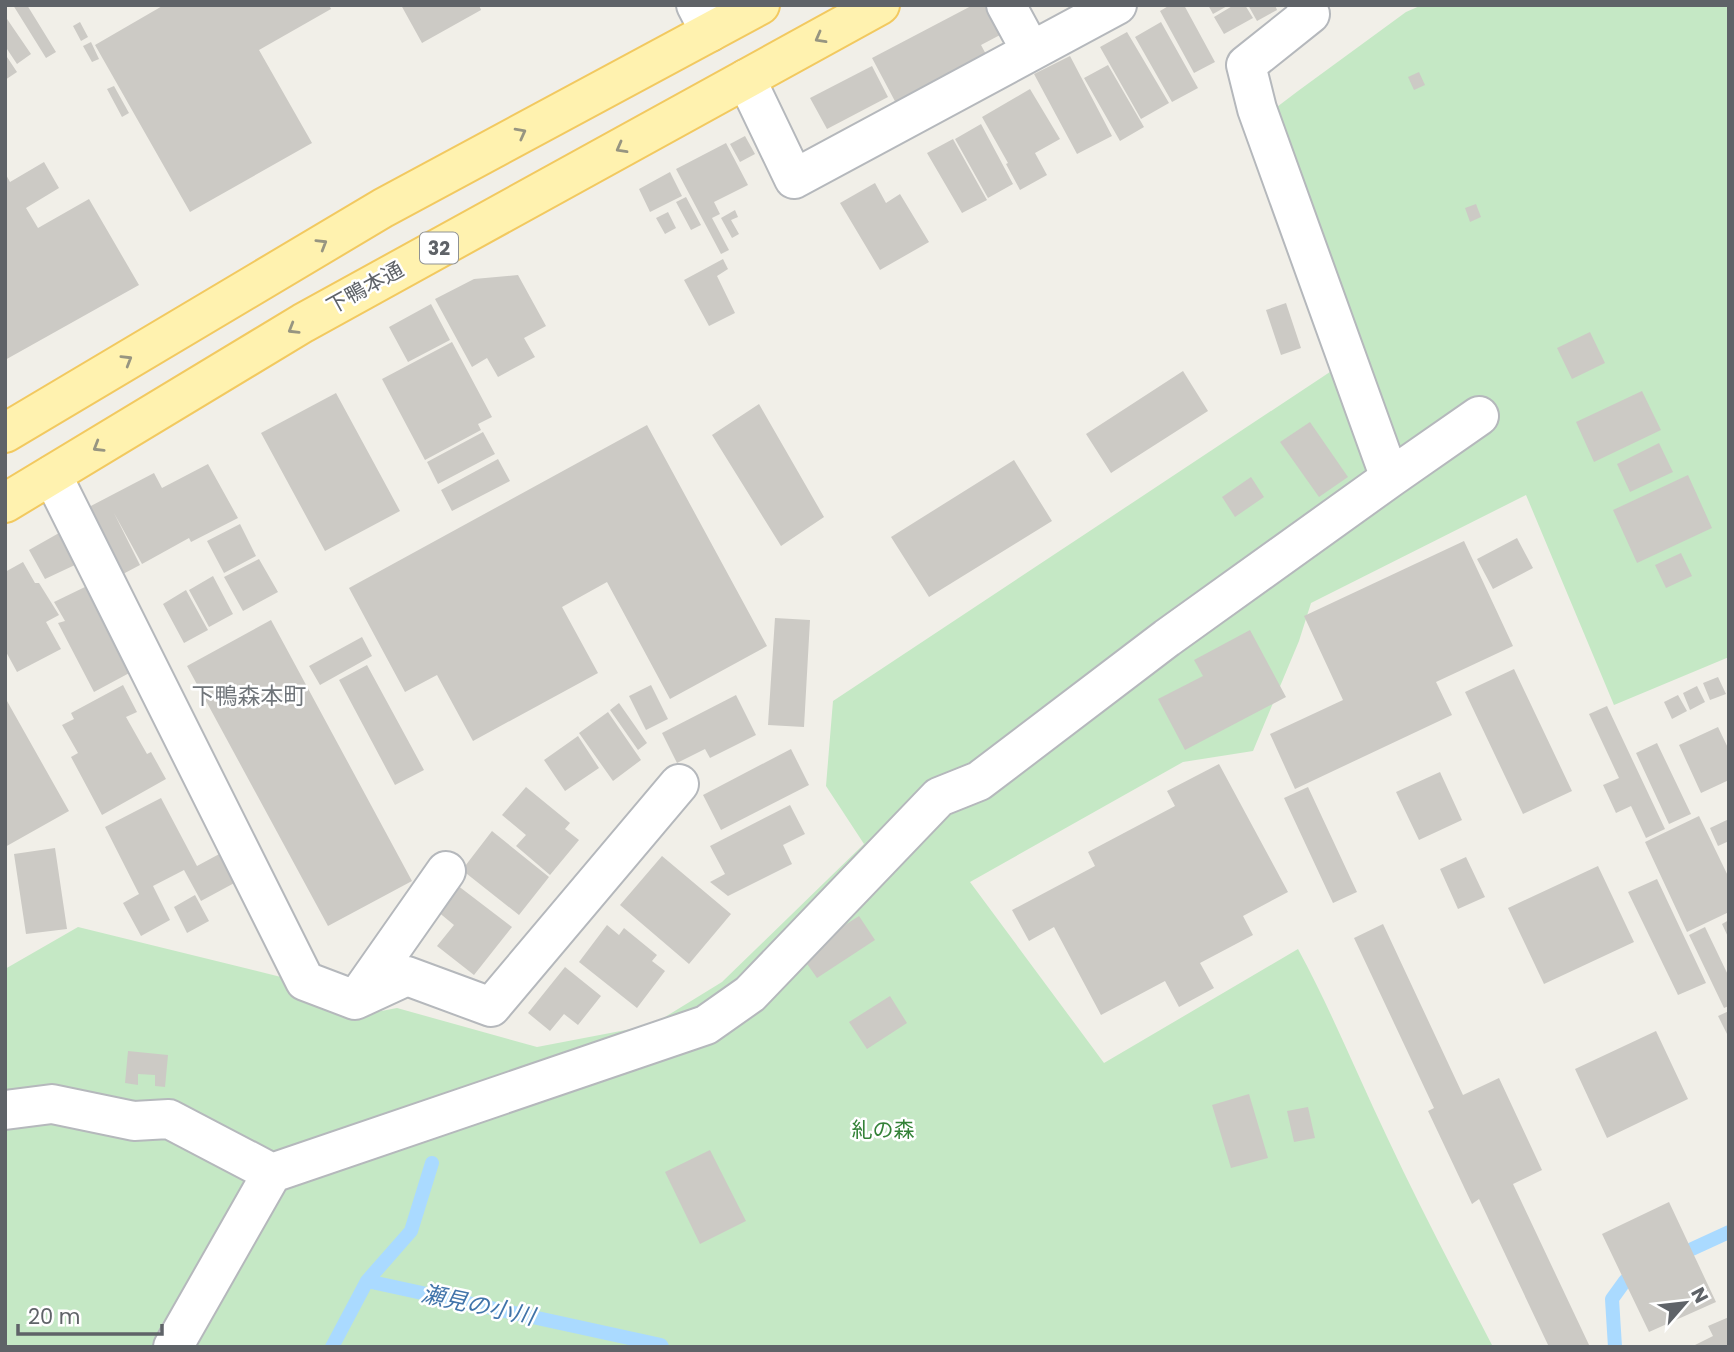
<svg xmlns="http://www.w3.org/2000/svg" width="1734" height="1352" font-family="Poppins,'Noto Sans JP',sans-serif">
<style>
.green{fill:#c5e8c5}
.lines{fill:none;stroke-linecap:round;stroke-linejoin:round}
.stream{stroke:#aadaff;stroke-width:14}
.building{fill:#cccac5}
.minor-casing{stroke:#b5b8bc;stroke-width:42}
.major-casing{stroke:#f2c960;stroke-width:42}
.minor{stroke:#fff;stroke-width:38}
.major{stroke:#fff2af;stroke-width:38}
.oneway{stroke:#979581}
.labels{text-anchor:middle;stroke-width:5;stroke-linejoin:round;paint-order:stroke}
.shield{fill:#fff;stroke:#8f9295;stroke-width:2}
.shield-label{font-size:19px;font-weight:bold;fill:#5f6368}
.street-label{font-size:21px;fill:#5f6368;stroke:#fff}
.park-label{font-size:21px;fill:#348238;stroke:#fff}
.neighbourhood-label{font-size:23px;fill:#70757a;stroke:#fff}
.water-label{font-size:23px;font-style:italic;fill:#4174aa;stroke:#fff}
</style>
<rect width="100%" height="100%" fill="#f1efe8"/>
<path class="green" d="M 1422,5 L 1729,5 L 1729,657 L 1614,705 L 1526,495 L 1311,603 L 1299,641 L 1253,751 L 1183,762 L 970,882 L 1104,1063 L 1298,949 C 1331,1010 1357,1074 1387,1137 C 1420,1208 1457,1277 1493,1347 L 5,1347 L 5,969 L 78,927 L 289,979 L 345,1018 L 397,1008 L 537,1047 L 652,1025 L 722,982 L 864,844 L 826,786 L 833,701 L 1342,364 L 1249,128 L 1298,91 L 1406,12 Z"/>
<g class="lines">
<path class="stream" d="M 1692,1249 L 1729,1232
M 367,1281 L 411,1231 L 432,1163
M 332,1347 L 367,1281 L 661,1345 L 662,1347
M 1615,1347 L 1612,1299 L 1625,1281"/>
</g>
<path class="building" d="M 13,5 L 27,5 L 56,52 L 46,58 Z
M 164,5 L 333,5 L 330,7 L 331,9 L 259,50 L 312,143 L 190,212 L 95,45 Z
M 401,5 L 479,5 L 481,10 L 422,43 Z
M 973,5 L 984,5 L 1000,35 L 981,45 L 988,58 L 897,105 L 872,58 Z
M 1170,5 L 1184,5 L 1215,62 L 1194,73 L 1160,11 Z
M 1208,5 L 1229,5 L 1213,14 Z
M 1234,5 L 1245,5 L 1253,18 L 1224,34 L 1214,17 Z
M 1248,5 L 1275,5 L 1277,10 L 1257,21 Z
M 5,16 L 31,54 L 17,64 L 5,46 Z
M 80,22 L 88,37 L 81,41 L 73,26 Z
M 1161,22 L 1198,88 L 1172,102 L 1135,37 Z
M 1127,32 L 1169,103 L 1141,119 L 1100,47 Z
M 91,42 L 99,59 L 92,62 L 83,46 Z
M 5,54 L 17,72 L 5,80 Z
M 1070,56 L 1112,136 L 1077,154 L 1034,74 Z
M 1108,65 L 1144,127 L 1120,141 L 1084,78 Z
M 872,66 L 888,97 L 827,129 L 810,98 Z
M 1419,72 L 1425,85 L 1414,90 L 1408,77 Z
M 114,86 L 129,113 L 122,117 L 107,89 Z
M 1030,89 L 1060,139 L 1035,153 L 1047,175 L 1020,190 L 1006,164 L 1008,163 L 982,117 Z
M 981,124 L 1013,184 L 988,198 L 955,139 Z
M 745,136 L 755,154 L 740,162 L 730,144 Z
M 953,139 L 987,200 L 962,213 L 927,153 Z
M 726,143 L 748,185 L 714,202 L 720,214 L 712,218 L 729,250 L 721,254 L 676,169 Z
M 44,162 L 59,188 L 26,208 L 38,228 L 89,199 L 139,285 L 5,360 L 5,173 L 10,182 Z
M 670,172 L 682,196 L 650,212 L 639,189 Z
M 875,183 L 886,203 L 900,194 L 929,242 L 880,270 L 840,203 Z
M 686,197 L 701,225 L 691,230 L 676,202 Z
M 1476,204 L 1481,217 L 1470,222 L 1465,208 Z
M 735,210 L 738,217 L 731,220 L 739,234 L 732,238 L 721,218 Z
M 668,212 L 676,228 L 665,234 L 656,218 Z
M 723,259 L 728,269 L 717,276 L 735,313 L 709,326 L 684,280 Z
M 518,275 L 546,326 L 524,338 L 535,357 L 498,377 L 487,358 L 472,367 L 435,299 L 474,279 Z
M 1286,303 L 1301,348 L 1281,355 L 1266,310 Z
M 431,304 L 450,340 L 408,362 L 389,327 Z
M 1590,332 L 1605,363 L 1572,379 L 1557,348 Z
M 452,342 L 492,417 L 478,424 L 481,430 L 425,460 L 382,379 Z
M 1183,371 L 1208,411 L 1111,473 L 1086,434 Z
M 1642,391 L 1661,430 L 1594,462 L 1576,422 Z
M 336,393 L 400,511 L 325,551 L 261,433 Z
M 759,404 L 824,517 L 781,546 L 712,435 Z
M 1310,422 L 1348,477 L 1319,497 L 1280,442 Z
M 647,425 L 767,646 L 670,699 L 607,582 L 562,607 L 598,673 L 473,741 L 437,675 L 405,692 L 349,588 Z
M 483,432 L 495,454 L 438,484 L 427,462 Z
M 1659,443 L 1673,472 L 1630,492 L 1617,464 Z
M 498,459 L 510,481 L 452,511 L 441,490 Z
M 1014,460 L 1052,521 L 929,597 L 891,537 Z
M 208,464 L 238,518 L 191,542 L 189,538 L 142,564 L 114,513 L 140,565 L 123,574 L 87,508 L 154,473 L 162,488 Z
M 1688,475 L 1712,528 L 1637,563 L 1613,510 Z
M 1251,477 L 1264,497 L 1235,517 L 1222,497 Z
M 240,524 L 256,556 L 224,573 L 207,541 Z
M 59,533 L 77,564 L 45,579 L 29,550 Z
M 1517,538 L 1533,568 L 1493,589 L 1477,559 Z
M 1464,541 L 1513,646 L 1436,682 L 1452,715 L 1295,789 L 1270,734 L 1343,700 L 1304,616 Z
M 1681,553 L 1692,576 L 1666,588 L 1655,565 Z
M 259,559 L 278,592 L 243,611 L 224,577 Z
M 23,562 L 35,583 L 39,583 L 59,615 L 46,622 L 61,649 L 17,672 L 5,650 L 5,572 Z
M 213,576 L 233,614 L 209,627 L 189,590 Z
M 87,586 L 133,671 L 94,692 L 58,623 L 65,621 L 54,602 Z
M 186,590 L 208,630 L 184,643 L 163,604 Z
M 775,618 L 810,620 L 804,727 L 768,725 Z
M 271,620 L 412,881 L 328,926 L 187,666 Z
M 1250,630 L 1286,697 L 1185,750 L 1158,699 L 1203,676 L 1194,660 Z
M 362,637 L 372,656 L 320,685 L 309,666 Z
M 367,665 L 424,770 L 395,785 L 339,680 Z
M 1514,669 L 1572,791 L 1523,814 L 1465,692 Z
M 1718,677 L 1726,694 L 1710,700 L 1703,683 Z
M 123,685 L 137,712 L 126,717 L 147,754 L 151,752 L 166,779 L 102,815 L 71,757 L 78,753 L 62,725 L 74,719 L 71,713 Z
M 651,685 L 668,719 L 646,730 L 629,696 Z
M 1697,686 L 1705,702 L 1690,710 L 1683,693 Z
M 736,695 L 756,735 L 710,758 L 705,749 L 677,763 L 662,733 Z
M 1678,695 L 1687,711 L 1672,719 L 1664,702 Z
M 7,701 L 69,811 L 5,847 L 5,702 Z
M 619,703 L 647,743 L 638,750 L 610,710 Z
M 1607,706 L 1665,829 L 1646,838 L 1631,806 L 1616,813 L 1603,785 L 1619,778 L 1589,714 Z
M 608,712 L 641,760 L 613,781 L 579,733 Z
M 1718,727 L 1729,750 L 1729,780 L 1701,793 L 1679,745 Z
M 578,736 L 599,768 L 565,791 L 544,760 Z
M 1657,743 L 1691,814 L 1669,824 L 1636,753 Z
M 791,749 L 809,785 L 721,830 L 703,795 Z
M 1219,764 L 1288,892 L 1243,916 L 1253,935 L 1200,963 L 1214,988 L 1179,1007 L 1165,981 L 1101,1015 L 1054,927 L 1029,941 L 1012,910 L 1095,866 L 1088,852 L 1175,806 L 1167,791 Z
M 1440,772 L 1462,820 L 1419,840 L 1396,792 Z
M 526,787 L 570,823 L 565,829 L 579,840 L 550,875 L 516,846 L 526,835 L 502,815 Z
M 1308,787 L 1357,892 L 1333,903 L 1284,798 Z
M 161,798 L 197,866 L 223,852 L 238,881 L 201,901 L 184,870 L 153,886 L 170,920 L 141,936 L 123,903 L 139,894 L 105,827 Z
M 790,805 L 805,834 L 783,845 L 792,864 L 728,896 L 710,882 L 725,874 L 710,846 Z
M 1699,816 L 1729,878 L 1729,912 L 1687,932 L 1645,842 Z
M 1729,819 L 1729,841 L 1718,846 L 1710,828 Z
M 492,831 L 549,877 L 519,915 L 462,870 Z
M 55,848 L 67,929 L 26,934 L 14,854 Z
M 662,856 L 731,914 L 689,964 L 620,905 Z
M 1466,857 L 1485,897 L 1458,909 L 1440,869 Z
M 1598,866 L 1634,942 L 1544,984 L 1508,908 Z
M 1657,879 L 1706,983 L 1678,995 L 1628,892 Z
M 457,885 L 512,927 L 474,975 L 437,946 L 454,925 L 437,911 Z
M 195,895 L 209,921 L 187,933 L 174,907 Z
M 859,916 L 875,940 L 817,978 L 800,954 Z
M 1729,920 L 1729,939 L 1722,924 Z
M 1383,924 L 1463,1095 L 1499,1078 L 1542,1170 L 1513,1184 L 1590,1347 L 1549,1347 L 1479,1199 L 1472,1204 L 1428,1111 L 1434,1108 L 1354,938 Z
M 607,925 L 619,935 L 624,928 L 657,955 L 652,961 L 665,971 L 637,1008 L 579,962 Z
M 1705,927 L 1729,977 L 1729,1006 L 1724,1008 L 1689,935 Z
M 565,967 L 601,996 L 578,1025 L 564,1014 L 550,1031 L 528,1013 Z
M 890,996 L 907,1023 L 867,1049 L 849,1022 Z
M 1729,1011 L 1729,1038 L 1718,1016 Z
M 1656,1031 L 1688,1099 L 1607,1138 L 1575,1069 Z
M 128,1051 L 168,1055 L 165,1087 L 155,1086 L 155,1075 L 138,1074 L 138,1085 L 125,1083 Z
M 1249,1094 L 1268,1158 L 1231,1168 L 1212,1105 Z
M 1308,1107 L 1315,1138 L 1294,1142 L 1287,1111 Z
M 710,1150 L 746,1221 L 700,1244 L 665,1172 Z
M 1669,1202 L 1716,1302 L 1649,1332 L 1602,1234 Z
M 1729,1317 L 1729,1347 L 1691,1347 L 1713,1336 L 1708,1326 Z"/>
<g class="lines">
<g class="minor-casing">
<path id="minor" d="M 696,5 L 710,32
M 1006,5 L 1031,51
M 1306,5 L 1310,14 L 1246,65 L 1257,109 L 1390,478
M 746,79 L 794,179 L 1117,5
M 52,475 L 305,981 L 355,1000 L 407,976 L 491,1007 L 679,784
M 357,998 L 446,871
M 5,1110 L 52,1104 L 134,1121 L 169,1119 L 272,1173
M 173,1347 L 272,1173 L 706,1025 L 750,994 L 939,797 L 979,781 L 1167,638 L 1390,478 L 1479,416"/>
</g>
<g class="major-casing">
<path id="major" d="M 5,433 L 383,208 L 760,5
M 5,503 L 303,323 L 880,5"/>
</g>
<use href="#minor" class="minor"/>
<use href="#major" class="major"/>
</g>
<defs><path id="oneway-chevron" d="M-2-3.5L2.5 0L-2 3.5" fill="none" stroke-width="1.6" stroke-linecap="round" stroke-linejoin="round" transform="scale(1.75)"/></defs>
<g class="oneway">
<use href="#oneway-chevron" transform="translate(820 38) rotate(151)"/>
<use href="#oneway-chevron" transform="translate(521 133) rotate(-28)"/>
<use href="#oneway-chevron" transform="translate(621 148) rotate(151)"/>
<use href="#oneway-chevron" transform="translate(322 244) rotate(-31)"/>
<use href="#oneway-chevron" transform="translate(293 329) rotate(149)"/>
<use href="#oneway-chevron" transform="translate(127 360) rotate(-31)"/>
<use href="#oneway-chevron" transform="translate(98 447) rotate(149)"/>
</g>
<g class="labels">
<rect class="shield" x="420" y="232.5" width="38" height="31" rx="5"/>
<g class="shield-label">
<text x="439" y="255">32</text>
</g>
<g class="street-label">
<text transform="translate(365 288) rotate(-29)" y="7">下鴨本通</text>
</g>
<g class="park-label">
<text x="883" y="1137">糺の森</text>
</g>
<g class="neighbourhood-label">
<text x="249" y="704">下鴨森本町</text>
</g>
<g class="water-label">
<text transform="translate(478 1305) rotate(12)" y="8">瀬見の小川</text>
</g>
</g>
<rect width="1734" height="1352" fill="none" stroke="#5f6368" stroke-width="14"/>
<g transform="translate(1685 1303) rotate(62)" stroke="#ffffff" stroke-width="5" paint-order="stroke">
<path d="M0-5L12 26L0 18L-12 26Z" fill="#5f6368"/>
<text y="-10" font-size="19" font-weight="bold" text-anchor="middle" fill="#5f6368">N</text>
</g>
<path d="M18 1324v10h144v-10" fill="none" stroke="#5f6368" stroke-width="3.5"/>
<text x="28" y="1324" font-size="21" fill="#5f6368" stroke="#ffffff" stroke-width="5" paint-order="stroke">20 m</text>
</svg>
